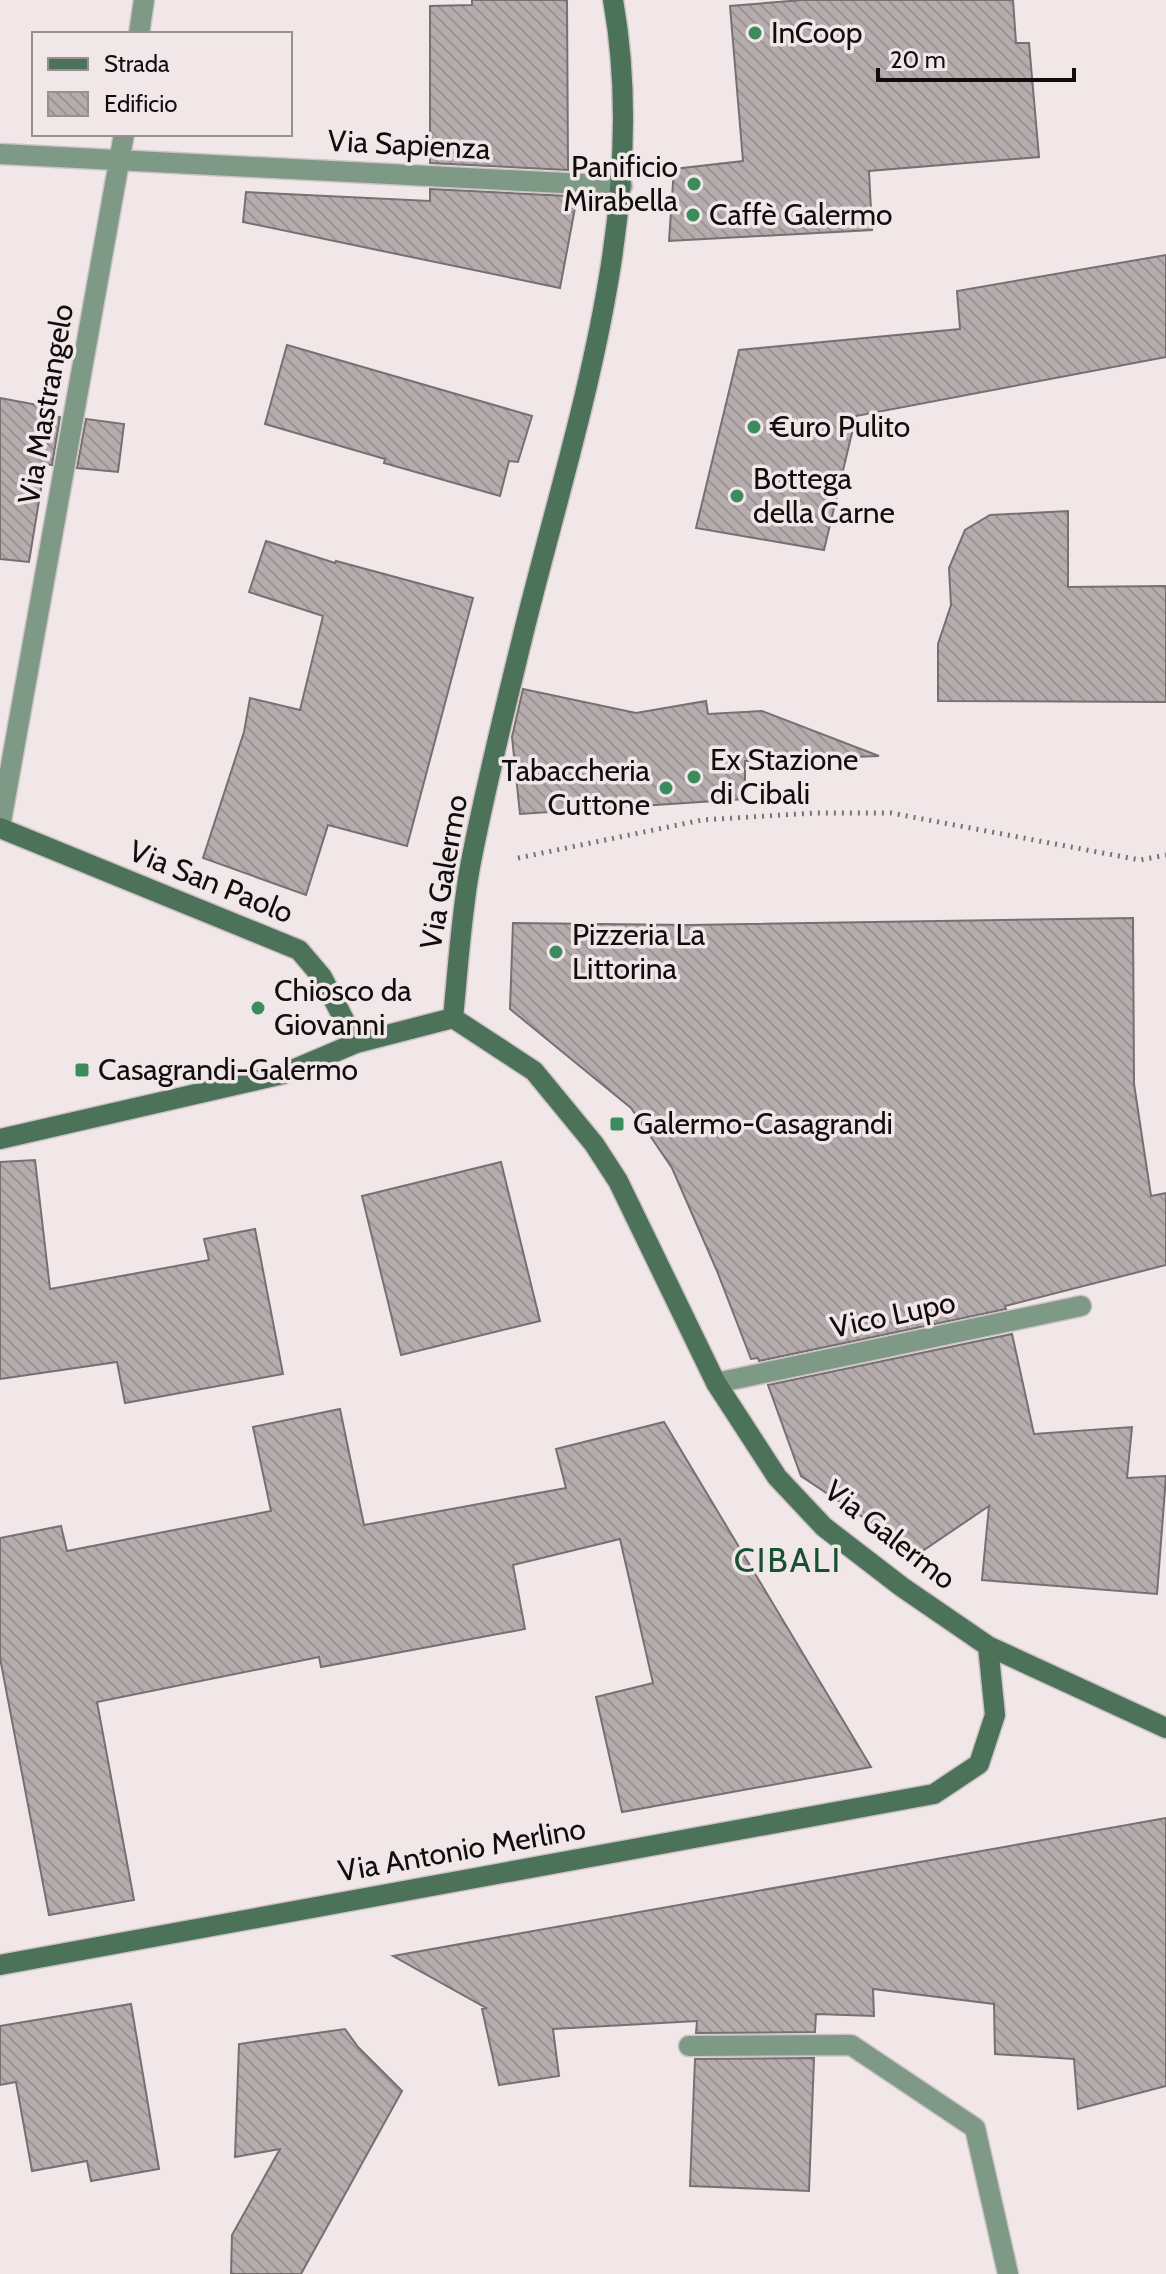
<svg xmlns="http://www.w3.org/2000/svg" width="1166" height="2274" font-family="Cabin,sans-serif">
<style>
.building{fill:url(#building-back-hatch);stroke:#786f71;stroke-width:2}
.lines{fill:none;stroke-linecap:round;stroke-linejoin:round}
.minor-casing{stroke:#cdc3c5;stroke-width:23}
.secondary-casing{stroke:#cdc3c5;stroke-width:23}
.path{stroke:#797273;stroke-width:5;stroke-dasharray:2 6;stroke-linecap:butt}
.minor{stroke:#7f9987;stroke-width:20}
.secondary{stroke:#4c7259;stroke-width:20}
.poi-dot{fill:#3b8c5d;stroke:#f1e6e8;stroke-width:3}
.labels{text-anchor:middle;stroke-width:7;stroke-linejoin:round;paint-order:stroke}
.poi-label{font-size:30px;fill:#100d0d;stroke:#f1e6e8;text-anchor:start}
.street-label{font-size:30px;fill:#100d0d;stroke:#f1e6e8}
.quarter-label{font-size:34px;letter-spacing:2px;fill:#185131;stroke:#f1e6e8}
</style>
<defs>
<pattern id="building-back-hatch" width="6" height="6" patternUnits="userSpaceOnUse" patternTransform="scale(2)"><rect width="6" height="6" fill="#b6acae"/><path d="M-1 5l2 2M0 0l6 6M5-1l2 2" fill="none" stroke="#9b9394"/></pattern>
</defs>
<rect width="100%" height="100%" fill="#f1e6e8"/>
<path class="building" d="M 472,0 L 567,0 L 568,170 L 430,163 L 430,6 L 472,5 Z
M 802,0 L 1013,0 L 1016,43 L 1029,43 L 1039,157 L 869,171 L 872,230 L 669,241 L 674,169 L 743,161 L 730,6 Z
M 430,189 L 568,196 L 569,208 L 575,208 L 560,288 L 243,222 L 246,192 L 430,201 Z
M 1166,255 L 1166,357 L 856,416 L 824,550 L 696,528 L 739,350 L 960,329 L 957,291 Z
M 287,345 L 532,416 L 518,462 L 509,461 L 500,496 L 384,463 L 385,459 L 265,424 Z
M 0,398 L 54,408 L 53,416 L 60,417 L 52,465 L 45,464 L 29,562 L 0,559 Z
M 86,419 L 124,424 L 118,472 L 77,468 Z
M 1068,511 L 1068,587 L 1166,586 L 1166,702 L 938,701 L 938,644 L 951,605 L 949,568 L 965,530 L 990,515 Z
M 266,541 L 335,563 L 336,561 L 473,598 L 407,846 L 328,825 L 306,895 L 203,858 L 244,732 L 250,698 L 300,710 L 323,616 L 249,592 Z
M 523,689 L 636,713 L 706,701 L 708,714 L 762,711 L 879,756 L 745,761 L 745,799 L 520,814 L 512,737 Z
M 1133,918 L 1134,1084 L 1151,1196 L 1166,1193 L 1166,1265 L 1005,1306 L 1006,1309 L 759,1361 L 758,1358 L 751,1359 L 717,1271 L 672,1168 L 631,1108 L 510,1009 L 513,923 L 689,925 Z
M 35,1160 L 50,1289 L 209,1260 L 204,1239 L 255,1229 L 283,1374 L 125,1403 L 117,1362 L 0,1379 L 0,1162 Z
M 501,1162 L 540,1321 L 401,1355 L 362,1196 Z
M 1012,1334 L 1034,1434 L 1132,1427 L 1127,1478 L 1166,1476 L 1157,1594 L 982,1580 L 989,1506 L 918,1554 L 801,1476 L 768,1385 Z
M 340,1409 L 364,1525 L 566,1488 L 556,1449 L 664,1422 L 871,1767 L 622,1812 L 596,1697 L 653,1683 L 620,1539 L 513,1565 L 525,1629 L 321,1667 L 319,1657 L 97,1702 L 134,1900 L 49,1915 L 0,1658 L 0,1538 L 61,1526 L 67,1551 L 271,1511 L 253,1427 Z
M 1166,1818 L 1166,2086 L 1078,2109 L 1074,2059 L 995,2054 L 994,2004 L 873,1989 L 874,2016 L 816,2014 L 815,2032 L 696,2033 L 697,2021 L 553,2029 L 559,2076 L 499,2085 L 482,2009 L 486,2008 L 393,1956 Z
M 131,2004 L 159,2169 L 91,2181 L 87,2161 L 32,2171 L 16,2082 L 0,2085 L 0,2026 Z
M 345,2029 L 358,2047 L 402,2091 L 301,2274 L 231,2274 L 232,2235 L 280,2149 L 235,2157 L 239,2044 Z
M 814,2058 L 809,2191 L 690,2186 L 695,2059 Z"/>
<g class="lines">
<g class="minor-casing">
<path id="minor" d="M 139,34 L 144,0
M 0,154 L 622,186
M 0,827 L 124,134
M 716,1383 L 1081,1306
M 689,2046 L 851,2045 L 975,2128 L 1008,2274"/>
</g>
<g class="secondary-casing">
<path id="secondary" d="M 0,828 L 299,950 L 322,977 L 356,1043
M 453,1018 L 534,1071 L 594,1144 L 618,1181 L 716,1383 L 777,1477 L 824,1527 L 902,1587 L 988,1646 L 1166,1728
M 453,1018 C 458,968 461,917 470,867 C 485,788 505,709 524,631 C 574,428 651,211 613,0
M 0,1139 L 283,1074 L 356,1043 L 453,1018
M 0,1965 L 934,1794 L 979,1764 L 995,1715 L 988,1646"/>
</g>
<path class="path" d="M 518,858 L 702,820 L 814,813 L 891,813 L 1140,860 L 1166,855"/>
<use href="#minor" class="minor"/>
<use href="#secondary" class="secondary"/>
</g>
<g class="poi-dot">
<circle cx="755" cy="33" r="8"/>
<circle cx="694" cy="184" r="8"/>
<circle cx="693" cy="215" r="8"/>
<circle cx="754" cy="427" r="8"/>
<circle cx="737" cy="496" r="8"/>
<circle cx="694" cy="777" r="8"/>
<circle cx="666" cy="788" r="8"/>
<circle cx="556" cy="952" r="8"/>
<circle cx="258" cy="1008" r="8"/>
<rect x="74" y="1062" width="16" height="16" rx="4"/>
<rect x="609" y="1116" width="16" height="16" rx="4"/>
</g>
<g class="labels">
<g class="poi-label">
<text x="771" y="43">InCoop</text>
<text x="678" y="177" text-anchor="end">Panificio<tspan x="678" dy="34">Mirabella</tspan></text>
<text x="709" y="225">Caffè Galermo</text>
<text x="770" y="437">€uro Pulito</text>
<text x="753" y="489">Bottega<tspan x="753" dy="34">della Carne</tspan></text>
<text x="710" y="770">Ex Stazione<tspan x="710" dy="34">di Cibali</tspan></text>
<text x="650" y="781" text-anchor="end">Tabaccheria<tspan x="650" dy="34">Cuttone</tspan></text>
<text x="572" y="945">Pizzeria La<tspan x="572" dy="34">Littorina</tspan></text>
<text x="274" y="1001">Chiosco da<tspan x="274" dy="34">Giovanni</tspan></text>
<text x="98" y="1080">Casagrandi-Galermo</text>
<text x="633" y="1134">Galermo-Casagrandi</text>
</g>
<g class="street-label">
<text transform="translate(409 145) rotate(3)" y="10">Via Sapienza</text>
<text transform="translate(46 404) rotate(-80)" y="10">Via Mastrangelo</text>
<text transform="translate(444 872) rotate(-80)" y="10">Via Galermo</text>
<text transform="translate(211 882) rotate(22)" y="10">Via San Paolo</text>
<text transform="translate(893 1315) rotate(-12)" y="10">Vico Lupo</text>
<text transform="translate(890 1535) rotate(38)" y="10">Via Galermo</text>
<text transform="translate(462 1850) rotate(-10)" y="10">Via Antonio Merlino</text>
</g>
<g class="quarter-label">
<text x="788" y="1572">CIBALI</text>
</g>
</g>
<rect x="32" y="32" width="260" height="104" fill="#f1e6e8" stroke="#978f90" stroke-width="2"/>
<rect x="48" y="58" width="40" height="12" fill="#4c7259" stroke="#978f90" stroke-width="2"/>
<text x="104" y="72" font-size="24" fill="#100d0d">Strada</text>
<rect x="48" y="92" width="40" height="24" fill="url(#building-back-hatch)" stroke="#978f90" stroke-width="2"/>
<text x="104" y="112" font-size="24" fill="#100d0d">Edificio</text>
<path d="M878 68v12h196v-12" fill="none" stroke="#100d0d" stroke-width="4"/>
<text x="890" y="68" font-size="24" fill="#100d0d" stroke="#f1e6e8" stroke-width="6" paint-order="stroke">20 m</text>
</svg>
